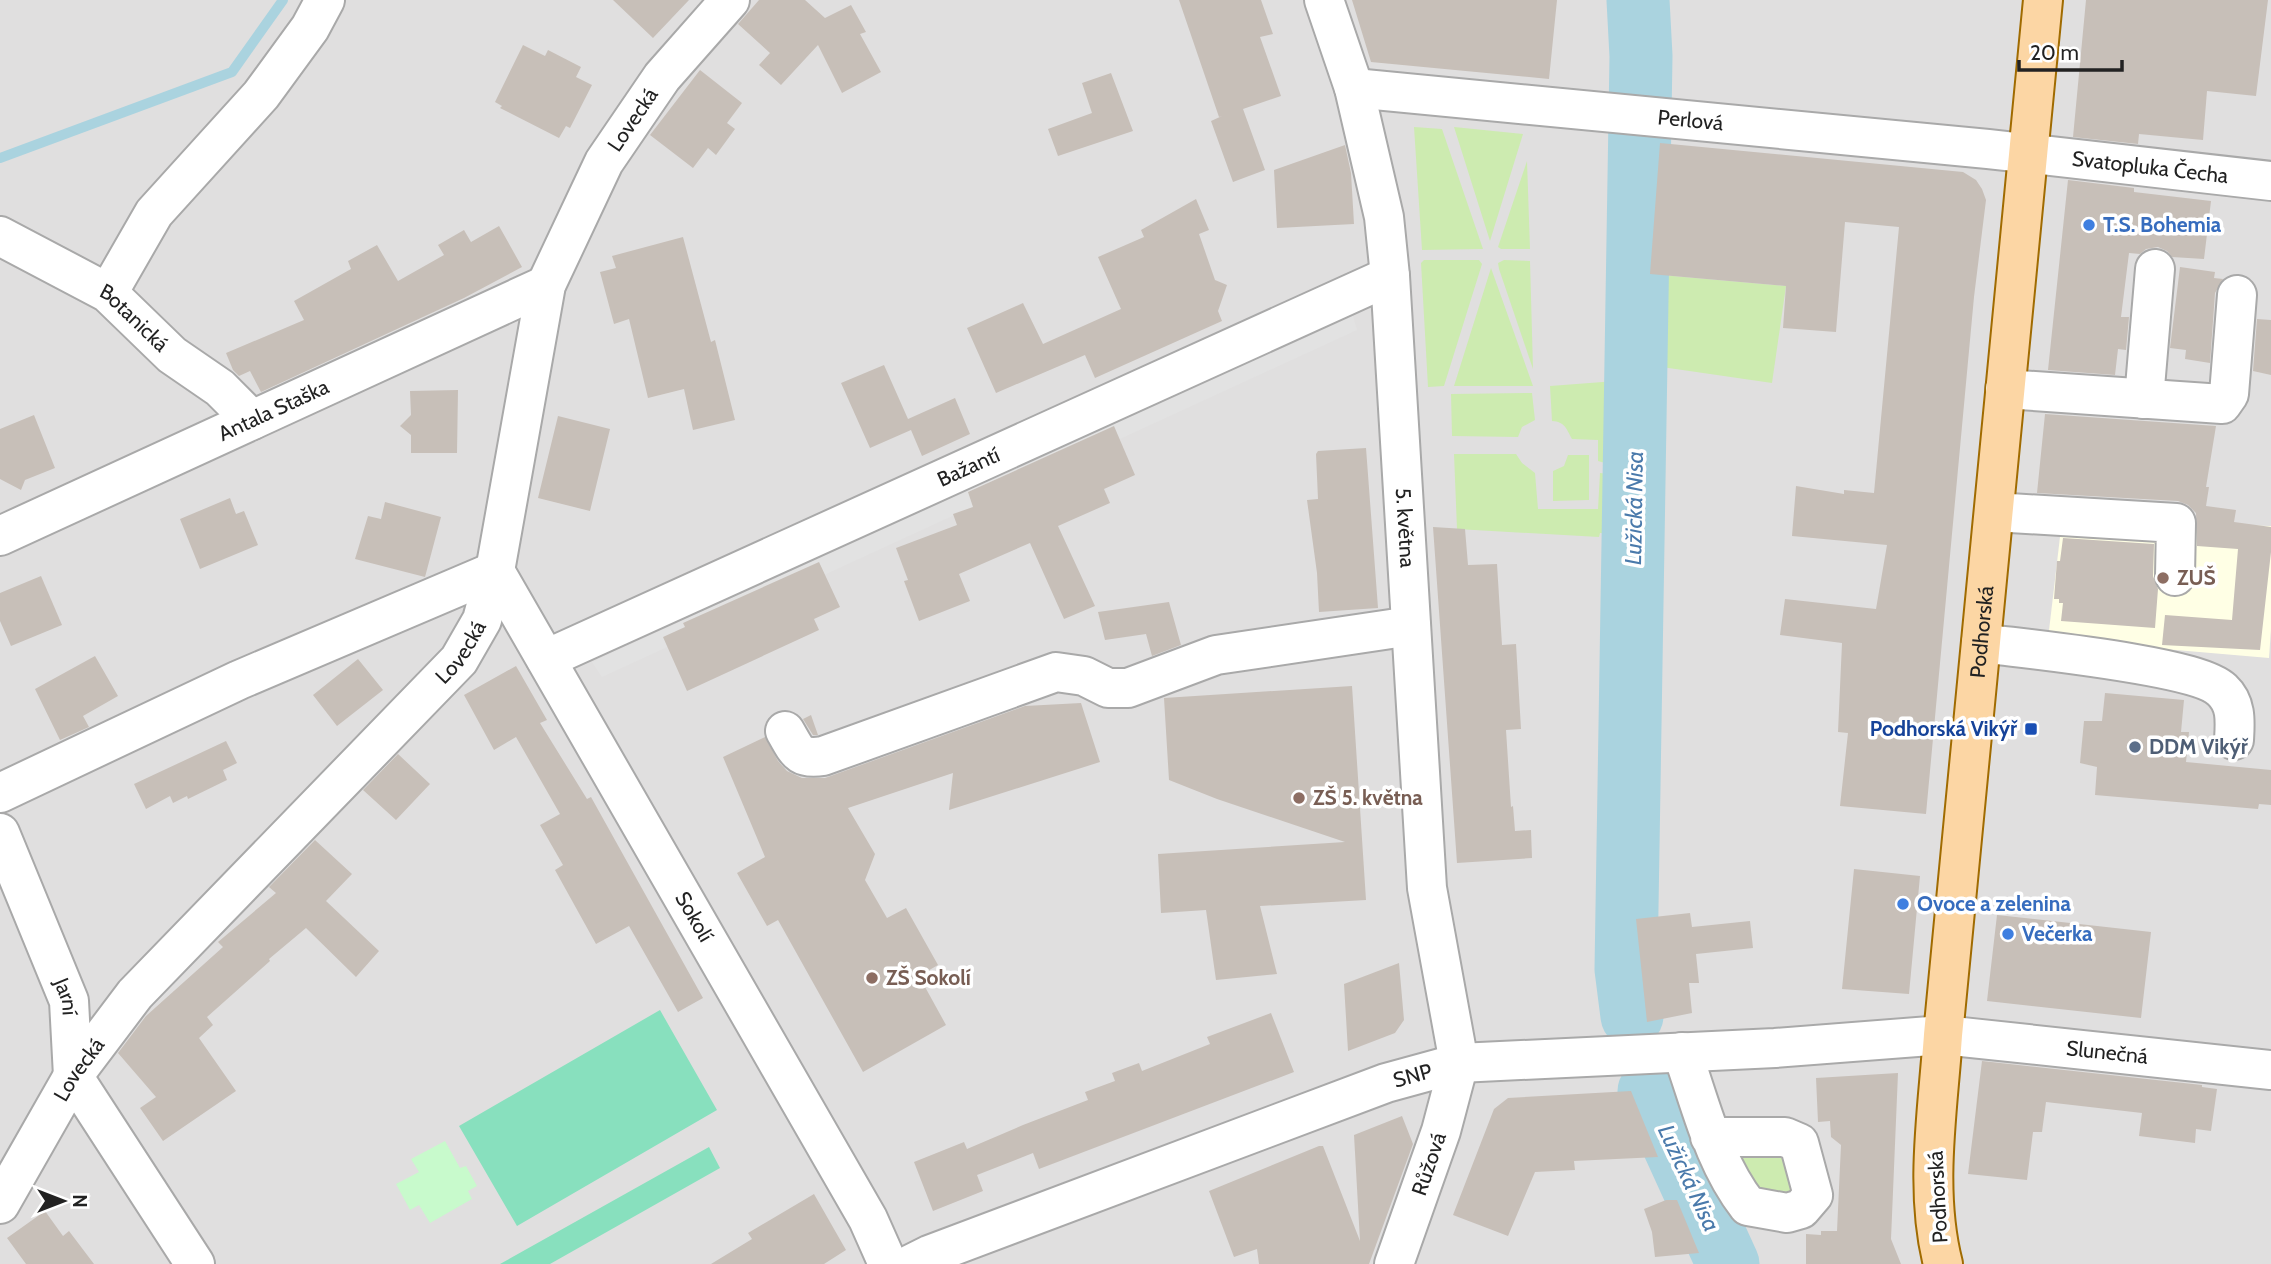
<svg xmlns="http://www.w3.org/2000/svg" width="2271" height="1264" font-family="Cabin,sans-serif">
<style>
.residential{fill:#e0dfdf}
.education{fill:#ffffe5}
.grass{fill:#cdebb0}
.park{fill:#c8facc}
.pitch{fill:#88e0be}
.parking{fill:#e2e2e2}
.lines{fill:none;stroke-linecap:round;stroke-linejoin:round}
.stream{stroke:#aad3df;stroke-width:10}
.river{stroke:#aad3df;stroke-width:63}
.building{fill:#c7bfb8}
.minor-casing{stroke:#a9a9a9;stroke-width:42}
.major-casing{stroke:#a06b00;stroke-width:42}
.minor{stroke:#fff;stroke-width:38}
.major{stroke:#fcd6a4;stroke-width:38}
.shop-dot{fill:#3f7fe0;stroke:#fff;stroke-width:2.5}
.education-dot{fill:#8d6e63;stroke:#fff;stroke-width:2.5}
.transit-dot{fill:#1a4fb4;stroke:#fff;stroke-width:2.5}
.service-dot{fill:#5c6f8a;stroke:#fff;stroke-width:2.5}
.labels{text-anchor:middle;stroke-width:7;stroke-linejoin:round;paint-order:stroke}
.street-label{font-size:21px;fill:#222;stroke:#fff}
.shop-label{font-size:21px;font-weight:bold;fill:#366cbe;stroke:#fff;text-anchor:start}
.education-label{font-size:21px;font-weight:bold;fill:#785e54;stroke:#fff;text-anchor:start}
.transit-label{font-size:21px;font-weight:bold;fill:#164399;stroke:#fff;text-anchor:end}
.service-label{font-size:21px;font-weight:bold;fill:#4e5e75;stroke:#fff;text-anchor:start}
.water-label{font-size:23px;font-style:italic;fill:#4a7aab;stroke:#fff}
</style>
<rect width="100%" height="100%" fill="#f2efe9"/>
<path class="residential" d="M 0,0 L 2271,0 L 2271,1264 L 0,1264 Z"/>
<path class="education" d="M 2062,520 L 2271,526 L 2271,629 L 2269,658 L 2048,639 Z"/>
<path class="grass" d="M 1414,127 L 1442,129 L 1483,249 L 1422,250 Z
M 1454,127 L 1523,134 L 1490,241 Z
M 1527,161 L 1530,249 L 1501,249 L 1498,247 Z
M 1424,260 L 1479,260 L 1482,264 L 1444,386 L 1428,387 L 1421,263 Z
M 1504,260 L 1530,261 L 1533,369 L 1499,269 L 1498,263 Z
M 1491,268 L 1533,386 L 1454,386 Z
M 1650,274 L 1786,286 L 1772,383 L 1648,365 Z
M 1616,381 L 1616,458 L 1615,466 L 1598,461 L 1598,440 L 1572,439 C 1566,428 1565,422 1552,421 L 1550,386 Z
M 1532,393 L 1535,420 L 1522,427 L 1518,437 L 1452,436 L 1451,394 Z
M 1454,454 L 1516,454 L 1522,463 L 1535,473 L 1538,509 L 1598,509 L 1600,473 L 1616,475 L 1616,534 L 1600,533 L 1599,537 L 1457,529 Z
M 1568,455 L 1589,455 L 1589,500 L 1553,501 L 1553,471 L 1564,466 Z
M 1784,1144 L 1799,1181 L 1788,1195 L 1756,1198 L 1723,1147 Z"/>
<path class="park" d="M 445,1141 L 460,1168 L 466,1166 L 477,1186 L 468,1191 L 472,1199 L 430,1223 L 419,1205 L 410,1210 L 396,1184 L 419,1172 L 411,1159 Z"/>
<path class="pitch" d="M 660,1010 L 717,1110 L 517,1226 L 459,1126 Z
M 709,1147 L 720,1168 L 550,1264 L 500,1264 Z"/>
<path class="parking" d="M 1352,313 L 1357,330 L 602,677 L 592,662 Z"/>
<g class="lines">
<path class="stream" d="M 0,158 L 232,72 L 283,0"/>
<path class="river" d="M 1632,1016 L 1626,969 L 1641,56 L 1638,0
M 1649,1091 L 1728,1264"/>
</g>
<path class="building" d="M 613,0 L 689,0 L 653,38 Z
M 759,0 L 805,0 L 825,18 L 851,5 L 866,32 L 860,34 L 881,72 L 842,93 L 818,45 L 781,85 L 759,65 L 770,53 L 738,24 Z
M 1179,0 L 1261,0 L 1273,34 L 1260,37 L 1281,96 L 1243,109 L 1265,170 L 1233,182 L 1211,121 L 1222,116 L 1219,117 Z
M 1352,0 L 1557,0 L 1549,79 L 1371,62 Z
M 2086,0 L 2268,0 L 2256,96 L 2207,91 L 2203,140 L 2139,134 L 2138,144 L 2073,137 Z
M 523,45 L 545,56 L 548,50 L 581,67 L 576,77 L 592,85 L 570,128 L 566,126 L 559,138 L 500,108 L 502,106 L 495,102 Z
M 700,70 L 742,103 L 727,123 L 735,129 L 716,155 L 708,148 L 693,168 L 650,135 Z
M 1111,73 L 1133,131 L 1058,156 L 1048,129 L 1092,113 L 1082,83 Z
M 1660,143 L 1963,172 L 1976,180 L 1982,189 L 1986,200 L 1974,297 L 1926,814 L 1840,806 L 1848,733 L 1838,732 L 1842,643 L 1780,635 L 1785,599 L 1876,609 L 1887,545 L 1792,536 L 1796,486 L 1844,494 L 1844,490 L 1874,493 L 1899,227 L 1845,222 L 1836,332 L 1783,328 L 1786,286 L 1650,274 Z
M 1345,145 L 1351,173 L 1354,224 L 1277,228 L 1274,170 Z
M 2068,180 L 2134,188 L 2134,192 L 2211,201 L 2204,259 L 2172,257 L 2167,251 L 2158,247 L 2146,249 L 2140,254 L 2129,253 L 2121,317 L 2129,317 L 2126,350 L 2118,349 L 2115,375 L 2048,370 Z
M 1196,199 L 1209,230 L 1199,234 L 1215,280 L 1227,285 L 1218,311 L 1222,321 L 1095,378 L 1085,355 L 996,393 L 967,328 L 1023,303 L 1043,344 L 1121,309 L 1098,257 L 1144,237 L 1141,230 Z
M 499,226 L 522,267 L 464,298 L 261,392 L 250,371 L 239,376 L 233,370 L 226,353 L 304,320 L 294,301 L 351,269 L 348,261 L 377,245 L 398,281 L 444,255 L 438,245 L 464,230 L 471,242 Z
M 683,237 L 711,342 L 715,340 L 735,420 L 693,430 L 684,389 L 648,398 L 629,319 L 614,324 L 600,272 L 616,268 L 612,256 Z
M 2180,267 L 2215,272 L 2214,278 L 2223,279 L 2215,293 L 2210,363 L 2185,359 L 2186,350 L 2170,348 Z
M 2257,319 L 2271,320 L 2271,375 L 2253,371 Z
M 884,365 L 908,419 L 955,398 L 970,434 L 922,456 L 911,430 L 870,448 L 841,383 Z
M 458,390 L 457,453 L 411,453 L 411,435 L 400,426 L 411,415 L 410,391 Z
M 2045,414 L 2216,426 L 2206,487 L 2209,487 L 2206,506 L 2236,510 L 2234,522 L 2271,527 L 2271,552 L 2260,650 L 2162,645 L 2165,615 L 2232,620 L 2238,549 L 2197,546 L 2196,513 L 2188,505 L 2178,501 L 2037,493 Z
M 34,415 L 55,468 L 25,480 L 21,490 L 0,479 L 0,429 Z
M 558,416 L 610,429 L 590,511 L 538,498 Z
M 1114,426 L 1135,475 L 1104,489 L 1110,503 L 1058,526 L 1095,606 L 1064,619 L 1030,543 L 959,574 L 970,601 L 919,621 L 904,581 L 908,580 L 896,548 L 957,525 L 953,514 L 973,507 L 968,492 Z
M 1366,448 L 1378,608 L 1319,612 L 1317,573 L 1307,500 L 1318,499 L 1316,454 L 1318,451 Z
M 230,498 L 236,514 L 244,511 L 258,545 L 200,569 L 180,519 Z
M 385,502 L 441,517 L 425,577 L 355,559 L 368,516 L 381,519 Z
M 1433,527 L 1465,529 L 1468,565 L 1497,564 L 1502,645 L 1516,644 L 1521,729 L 1506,730 L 1511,807 L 1513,806 L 1515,831 L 1531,830 L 1532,858 L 1457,863 Z
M 2063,538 L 2154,544 L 2153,576 L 2158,589 L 2155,628 L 2061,621 L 2063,603 L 2059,603 L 2059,599 L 2054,599 L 2057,561 L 2060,561 Z
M 819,562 L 840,607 L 814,619 L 819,630 L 687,691 L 663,637 L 685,627 L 683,623 Z
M 41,576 L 62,625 L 11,646 L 0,621 L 0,593 Z
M 1169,602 L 1181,645 L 1152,656 L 1146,634 L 1105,640 L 1098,612 Z
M 95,656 L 118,696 L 83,716 L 89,727 L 60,740 L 35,689 Z
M 358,659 L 383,690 L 337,726 L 313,695 Z
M 516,666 L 547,720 L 540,723 L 587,799 L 591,797 L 703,998 L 678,1012 L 629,926 L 596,944 L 555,870 L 563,865 L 540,825 L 560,814 L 516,737 L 494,750 L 464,695 Z
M 1352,686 L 1366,900 L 1260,906 L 1277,974 L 1216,980 L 1206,910 L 1161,913 L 1158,854 L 1345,842 L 1217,799 L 1169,780 L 1164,698 Z
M 2105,693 L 2184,700 L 2181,732 L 2189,732 L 2186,762 L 2271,770 L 2271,805 L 2259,804 L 2258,809 L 2095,795 L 2097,767 L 2080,763 L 2084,721 L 2102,721 Z
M 1081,703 L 1100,762 L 949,810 L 953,773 L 848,808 L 875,854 L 865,880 L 887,918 L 906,908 L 938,965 L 919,976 L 946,1025 L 863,1072 L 778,920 L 767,926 L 737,873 L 765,857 L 723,757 L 765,737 L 778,761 L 787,771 L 802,778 L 825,778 L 1025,706 Z
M 811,715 L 818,735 L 813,735 L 803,719 Z
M 226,741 L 237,763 L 223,770 L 227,780 L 188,799 L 187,796 L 173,803 L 170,796 L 146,809 L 134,784 Z
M 398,754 L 430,784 L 396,820 L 363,790 Z
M 315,840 L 352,874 L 326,901 L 379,951 L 356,977 L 306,928 L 269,959 L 270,961 L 207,1017 L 213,1025 L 199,1038 L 236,1091 L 163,1141 L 140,1108 L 156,1097 L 118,1053 L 146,1016 L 223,947 L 218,942 L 276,893 L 269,887 Z
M 1854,869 L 1920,876 L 1909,994 L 1842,989 Z
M 1690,913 L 1692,927 L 1750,921 L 1753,948 L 1696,954 L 1699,983 L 1689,983 L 1692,1013 L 1647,1022 L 1636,919 Z
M 1997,915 L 2151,932 L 2141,1018 L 1987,1001 Z
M 1399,963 L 1404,1020 L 1395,1033 L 1348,1051 L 1344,984 Z
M 1271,1013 L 1294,1072 L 1039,1169 L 1033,1153 L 977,1175 L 983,1191 L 933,1211 L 914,1162 L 964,1142 L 967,1149 L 1023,1125 L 1088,1100 L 1085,1092 L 1115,1081 L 1112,1073 L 1139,1063 L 1142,1071 L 1210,1044 L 1207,1037 Z
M 1982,1061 L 2202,1085 L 2202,1087 L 2217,1089 L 2211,1131 L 2196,1129 L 2195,1143 L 2139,1136 L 2142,1113 L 2046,1102 L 2042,1132 L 2033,1132 L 2027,1180 L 1968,1174 Z
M 1898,1073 L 1891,1239 L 1901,1264 L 1806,1264 L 1806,1234 L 1821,1235 L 1821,1231 L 1837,1231 L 1841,1145 L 1831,1137 L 1830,1121 L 1818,1122 L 1816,1078 Z
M 1631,1091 L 1658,1157 L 1574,1161 L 1575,1170 L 1535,1172 L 1508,1236 L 1453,1215 L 1494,1109 L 1508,1098 Z
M 1402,1116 L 1413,1144 L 1369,1264 L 1259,1264 L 1257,1249 L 1234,1257 L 1209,1191 L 1319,1146 L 1323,1146 L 1360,1241 L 1354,1135 Z
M 814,1194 L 846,1250 L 824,1264 L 711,1264 L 752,1239 L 748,1233 Z
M 1666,1200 L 1677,1200 L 1699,1253 L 1655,1257 L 1652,1232 L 1644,1209 Z
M 45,1211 L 63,1236 L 69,1231 L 94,1264 L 26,1264 L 7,1238 Z"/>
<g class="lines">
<g class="minor-casing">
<g id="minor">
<path id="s1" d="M 1324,0 L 1354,88 L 1384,217 L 1390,276 L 1427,888 L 1459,1063 L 1441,1131 L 1394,1264"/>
<path id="s2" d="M 1354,88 L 1988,149 L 2271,181"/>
<path id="s3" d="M 0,236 L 108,293 L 172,355 L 220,388 L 252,420"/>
<path d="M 108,293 L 154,213 L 261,95 L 310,28 L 325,0"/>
<path d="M 2005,389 L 2222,404 L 2229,394 L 2237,295"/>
<path d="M 2144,399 L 2155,269"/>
<path d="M 1994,512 L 2176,523 L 2175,576"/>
<path id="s4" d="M 0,536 L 546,285"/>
<path id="s5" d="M 495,571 L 868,1219 L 888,1264"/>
<path d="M 1981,643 C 2025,649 2196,665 2222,690 C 2237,704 2235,722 2234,740"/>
<path id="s6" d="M 546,659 L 1390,276"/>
<path d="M 785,731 C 797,751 798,760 823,756 L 1056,672 L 1084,676 L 1108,688 L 1128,688 L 1216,655 L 1411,626"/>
<path d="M 0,793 L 239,680 L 495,571"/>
<path id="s7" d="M 0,833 L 69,1001 L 73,1076 L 195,1264"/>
<path d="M 1682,1052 C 1701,1105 1713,1161 1748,1206 L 1787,1213 L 1801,1209 L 1813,1195 L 1799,1143 L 1785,1137 L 1710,1137"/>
<path id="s8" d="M 0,1204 L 73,1076 L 135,994 L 459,660 L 482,620 L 495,571 L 546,285 L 604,162 L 662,77 L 730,0"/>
<path id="s9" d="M 911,1264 L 929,1255 L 1386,1083 L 1459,1063 L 1775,1048 L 1943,1035 L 2271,1070"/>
</g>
</g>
<g class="major-casing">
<g id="major">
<path id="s10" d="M 1943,1264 C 1924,1190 1938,1109 1943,1035 L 2043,0"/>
</g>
</g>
<use href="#minor" class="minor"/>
<use href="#major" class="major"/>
</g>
<g class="shop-dot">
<circle cx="2089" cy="225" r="7"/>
<circle cx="1903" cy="904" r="7"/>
<circle cx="2008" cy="934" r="7"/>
</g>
<g class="education-dot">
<circle cx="2163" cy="578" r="7"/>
<circle cx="1299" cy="798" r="7"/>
<circle cx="872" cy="978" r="7"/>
</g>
<rect class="transit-dot" x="2024" y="722" width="14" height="14" rx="3.5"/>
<circle class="service-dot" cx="2135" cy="747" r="7"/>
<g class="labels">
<g class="street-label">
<text dy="7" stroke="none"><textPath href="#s2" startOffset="338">Perlová</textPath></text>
<text dy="7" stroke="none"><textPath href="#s8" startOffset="1290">Lovecká</textPath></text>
<text dy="7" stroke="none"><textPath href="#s2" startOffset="800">Svatopluka Čecha</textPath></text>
<text dy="7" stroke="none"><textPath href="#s3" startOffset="158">Botanická</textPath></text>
<text dy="7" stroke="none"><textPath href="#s4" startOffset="301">Antala Staška</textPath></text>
<text dy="7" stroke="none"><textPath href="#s6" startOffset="464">Bažantí</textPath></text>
<text dy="7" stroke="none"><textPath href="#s1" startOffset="537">5. května</textPath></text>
<text dy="7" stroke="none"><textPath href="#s10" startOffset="635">Podhorská</textPath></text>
<text dy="7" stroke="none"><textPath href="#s8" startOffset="723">Lovecká</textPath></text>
<text dy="7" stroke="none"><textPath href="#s5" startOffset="399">Sokolí</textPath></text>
<text dy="7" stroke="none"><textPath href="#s7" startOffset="177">Jarní</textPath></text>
<text dy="7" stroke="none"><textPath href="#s9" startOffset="1234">Slunečná</textPath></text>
<text dy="7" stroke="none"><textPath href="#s8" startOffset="156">Lovecká</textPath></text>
<text dy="7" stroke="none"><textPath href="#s9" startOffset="536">SNP</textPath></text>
<text transform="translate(1429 1164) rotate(-71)" y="7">Růžová</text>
<text transform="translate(1938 1197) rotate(-93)" y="7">Podhorská</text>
</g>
<g class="shop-label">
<text x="2103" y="232">T.S. Bohemia</text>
<text x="1917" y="911">Ovoce a zelenina</text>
<text x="2022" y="941">Večerka</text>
</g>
<g class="education-label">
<text x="2177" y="585">ZUŠ</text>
<text x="1313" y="805">ZŠ 5. května</text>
<text x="886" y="985">ZŠ Sokolí</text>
</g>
<g class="transit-label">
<text x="2017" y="736">Podhorská Vikýř</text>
</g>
<g class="service-label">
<text x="2149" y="754">DDM Vikýř</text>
</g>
<g class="water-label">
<text transform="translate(1634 508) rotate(-89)" y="8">Lužická Nisa</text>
<text transform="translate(1689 1178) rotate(65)" y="8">Lužická Nisa</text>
</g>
</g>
<g transform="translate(63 1201) rotate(90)" stroke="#ffffff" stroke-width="5" paint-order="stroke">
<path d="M0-5L12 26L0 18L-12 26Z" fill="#222222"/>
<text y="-10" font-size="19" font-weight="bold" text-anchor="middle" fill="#222222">N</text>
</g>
<path d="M2019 60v10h103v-10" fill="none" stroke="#222222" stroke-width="3.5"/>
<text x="2030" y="60" font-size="21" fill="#222222" stroke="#ffffff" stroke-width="5" paint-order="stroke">20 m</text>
</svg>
